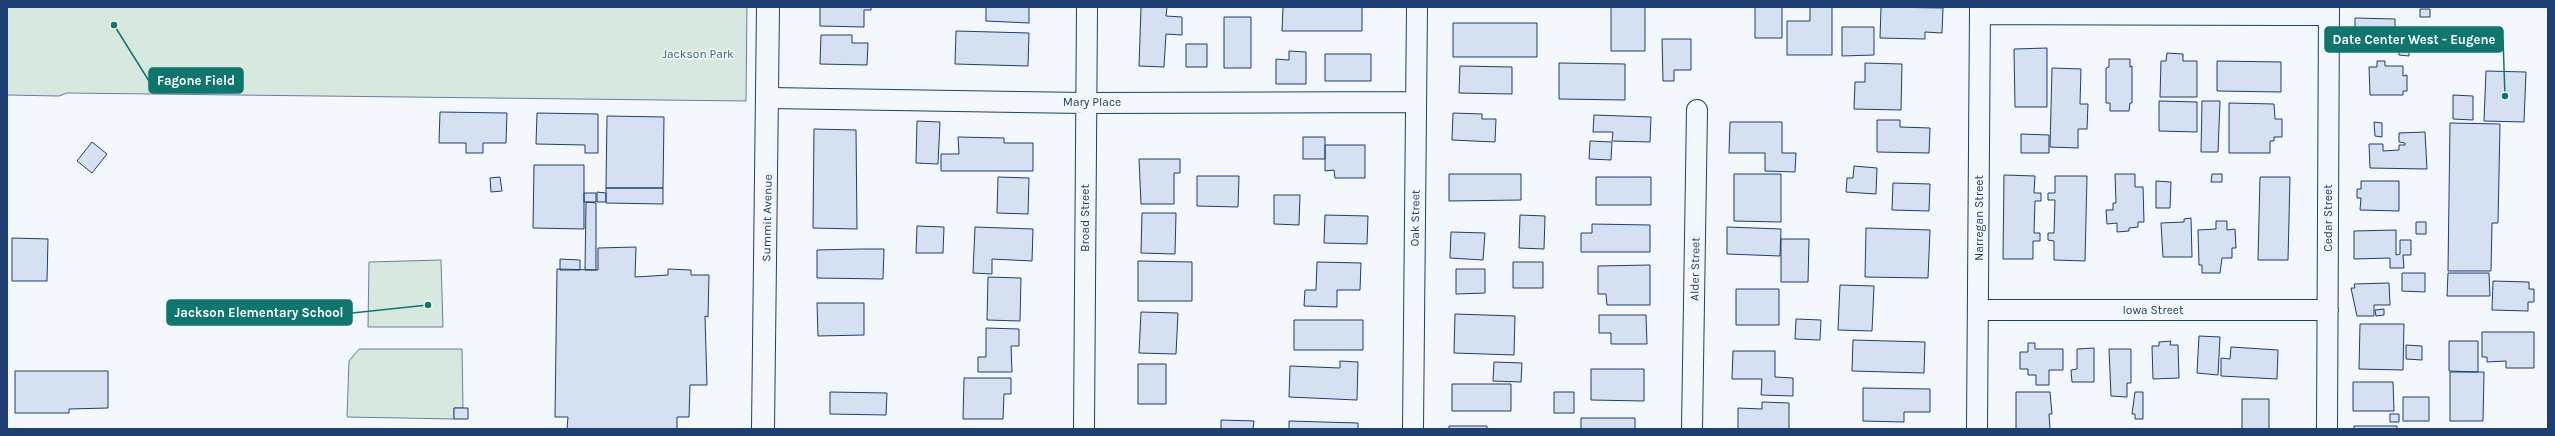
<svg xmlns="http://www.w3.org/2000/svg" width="2555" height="436" font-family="Karla,sans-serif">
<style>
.green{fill:#d7e8df;stroke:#687fa3}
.building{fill:#d5e0f0;stroke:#1d3f73}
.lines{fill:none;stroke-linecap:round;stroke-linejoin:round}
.street-casing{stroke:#1d3f73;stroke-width:22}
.secondary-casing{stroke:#1d3f73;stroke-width:24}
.street{stroke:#f4f7fb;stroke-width:20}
.secondary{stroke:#f4f7fb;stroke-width:22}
.labels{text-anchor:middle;stroke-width:3;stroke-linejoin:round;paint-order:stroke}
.park-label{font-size:12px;fill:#2c6c60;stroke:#f4f7fb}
.street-label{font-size:12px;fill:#1d3f73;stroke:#f4f7fb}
.leader{fill:none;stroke:#0f766e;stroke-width:1.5}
.callout-dot{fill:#0f766e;stroke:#f4f7fb;stroke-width:1.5}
.callout{fill:#0f766e;stroke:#0f766e;stroke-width:1.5}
.callout-label{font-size:13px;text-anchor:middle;font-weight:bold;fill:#fff}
</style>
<rect width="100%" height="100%" fill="#f4f7fb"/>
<path class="green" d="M 7,7 L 747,7 L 746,101 L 67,93 L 59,96 L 7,95 Z
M 441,260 L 443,327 L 368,327 L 369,262 Z
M 359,349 L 462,349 L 463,408 L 454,408 L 454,419 L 347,417 L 349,361 Z"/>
<path class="building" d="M 820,7 L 871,7 L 871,10 L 864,10 L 864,27 L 820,26 Z
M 986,7 L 1029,7 L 1029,23 L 986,21 Z
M 1141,7 L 1167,7 L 1166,16 L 1182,17 L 1182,35 L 1166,34 L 1164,67 L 1139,66 Z
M 1283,7 L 1362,7 L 1362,31 L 1282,31 Z
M 1611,7 L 1645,7 L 1645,51 L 1611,51 Z
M 1755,7 L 1782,7 L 1782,38 L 1755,38 Z
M 1810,7 L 1832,7 L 1832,55 L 1787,55 L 1787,21 L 1810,21 Z
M 1881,7 L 1943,8 L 1942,33 L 1925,32 L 1925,39 L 1880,38 Z
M 2420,9 L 2430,9 L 2430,17 L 2420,17 Z
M 1224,17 L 1251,17 L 1251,68 L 1224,68 Z
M 2355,18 L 2395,19 L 2395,31 L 2406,32 L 2406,43 L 2355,42 Z
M 1453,23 L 1537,23 L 1537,57 L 1453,57 Z
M 1842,27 L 1874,27 L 1874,55 L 1842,56 Z
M 956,31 L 1029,33 L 1028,66 L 955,64 Z
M 821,35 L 852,35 L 852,43 L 868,43 L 867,65 L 820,64 Z
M 1662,39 L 1691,39 L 1691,70 L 1674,70 L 1674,81 L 1663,81 Z
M 1186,44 L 1207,44 L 1207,67 L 1186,67 Z
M 2399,45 L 2409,45 L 2409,56 L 2399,55 Z
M 2047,48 L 2047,107 L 2015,107 L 2014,49 Z
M 1289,51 L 1306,52 L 1306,84 L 1276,84 L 1276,59 L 1289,60 Z
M 2167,53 L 2183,54 L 2183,61 L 2197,61 L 2197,97 L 2160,97 L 2161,61 L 2166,61 Z
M 1325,54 L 1371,54 L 1371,81 L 1325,81 Z
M 2109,59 L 2130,59 L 2130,67 L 2132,66 L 2132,103 L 2130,103 L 2129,111 L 2110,111 L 2110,103 L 2106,103 L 2106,68 L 2109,67 Z
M 2217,61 L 2281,62 L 2281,92 L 2217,91 Z
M 2377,61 L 2385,61 L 2385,66 L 2403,66 L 2403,76 L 2407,75 L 2407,91 L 2403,91 L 2403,95 L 2370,95 L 2369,67 L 2377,67 Z
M 1559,63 L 1625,64 L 1625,100 L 1559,99 Z
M 1865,63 L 1902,64 L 1901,110 L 1854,109 L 1855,82 L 1865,82 Z
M 1460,66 L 1512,67 L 1512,94 L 1459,93 Z
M 2052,68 L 2081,69 L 2080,104 L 2088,104 L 2087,129 L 2078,129 L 2078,148 L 2050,147 Z
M 2486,71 L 2526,72 L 2524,122 L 2484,121 Z
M 2453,95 L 2473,96 L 2473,120 L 2453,119 Z
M 2159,101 L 2197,102 L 2197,132 L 2159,131 Z
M 2202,101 L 2220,101 L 2218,152 L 2201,152 Z
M 2229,103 L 2274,104 L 2275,119 L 2282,119 L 2282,137 L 2274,137 L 2274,141 L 2270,141 L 2270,153 L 2229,153 Z
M 440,112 L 507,113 L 506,143 L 483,143 L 483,153 L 466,153 L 466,143 L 439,143 Z
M 537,113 L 598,114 L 598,153 L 585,153 L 585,145 L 536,144 Z
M 1453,113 L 1482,114 L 1482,119 L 1496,119 L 1495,142 L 1452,140 Z
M 1594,115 L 1651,117 L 1650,142 L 1612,141 L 1613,132 L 1593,132 Z
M 607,116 L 664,117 L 663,188 L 606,188 Z
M 1877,120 L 1900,120 L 1900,127 L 1930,128 L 1929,153 L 1877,152 Z
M 917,121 L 940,122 L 938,164 L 916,163 Z
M 1730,122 L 1782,122 L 1782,153 L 1796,153 L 1795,172 L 1765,171 L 1765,153 L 1729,153 Z
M 2374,122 L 2382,123 L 2382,137 L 2375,136 Z
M 2450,123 L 2500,124 L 2498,223 L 2492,223 L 2491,271 L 2448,271 Z
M 814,129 L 856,130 L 857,229 L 813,228 Z
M 2425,132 L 2427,169 L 2370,168 L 2369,144 L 2383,144 L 2383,151 L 2399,150 L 2399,145 L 2405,145 L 2405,143 L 2399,142 L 2399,133 Z
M 2021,134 L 2049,135 L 2049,153 L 2021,153 Z
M 958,137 L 1004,138 L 1004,143 L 1033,143 L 1033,171 L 941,171 L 941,154 L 959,154 Z
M 1303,137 L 1325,137 L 1325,159 L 1303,159 Z
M 1590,141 L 1612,142 L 1611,160 L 1589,159 Z
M 92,142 L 107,154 L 92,173 L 77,161 Z
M 1325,145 L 1365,145 L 1365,178 L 1335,178 L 1334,170 L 1325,171 Z
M 1139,159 L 1180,159 L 1180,173 L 1174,173 L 1174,204 L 1141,204 Z
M 534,165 L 584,165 L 584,229 L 533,228 Z
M 1854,166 L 1877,168 L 1876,194 L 1846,192 L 1847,178 L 1853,178 Z
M 1449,174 L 1521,174 L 1521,200 L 1449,201 Z
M 1734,174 L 1781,174 L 1781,222 L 1734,221 Z
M 2115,174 L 2135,174 L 2135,187 L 2143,187 L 2144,222 L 2138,222 L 2138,227 L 2129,228 L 2129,231 L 2117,232 L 2117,223 L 2107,224 L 2106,210 L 2113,210 L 2113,203 L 2116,203 Z
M 2212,174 L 2222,174 L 2222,182 L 2211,182 Z
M 2004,175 L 2035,176 L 2034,193 L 2041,193 L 2041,201 L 2035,201 L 2034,233 L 2040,233 L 2040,241 L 2033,241 L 2033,259 L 2003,259 Z
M 1197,176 L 1239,176 L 1238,207 L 1197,206 Z
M 2055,176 L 2087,176 L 2085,261 L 2054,260 L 2054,241 L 2048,240 L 2048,233 L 2054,233 L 2055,200 L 2048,200 L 2048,193 L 2055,193 Z
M 500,177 L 502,191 L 491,192 L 490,178 Z
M 998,177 L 1029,178 L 1028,214 L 997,213 Z
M 1596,177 L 1651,177 L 1651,205 L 1596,205 Z
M 2260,177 L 2290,177 L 2288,260 L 2258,260 Z
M 2156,181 L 2171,182 L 2170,208 L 2156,208 Z
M 2361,181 L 2399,181 L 2399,211 L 2360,210 L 2361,198 L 2357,198 L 2357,189 L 2361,189 Z
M 1893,183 L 1930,184 L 1929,211 L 1892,210 Z
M 606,188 L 663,188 L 663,204 L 606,203 Z
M 597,192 L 606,193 L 606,202 L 597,202 Z
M 584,193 L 596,193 L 596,202 L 584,202 Z
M 1274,195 L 1300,195 L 1299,225 L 1274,224 Z
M 586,202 L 596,203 L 596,270 L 585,270 Z
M 1142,213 L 1176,213 L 1175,254 L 1141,253 Z
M 1325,215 L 1368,216 L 1367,244 L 1324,243 Z
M 1520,215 L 1545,216 L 1544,249 L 1519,248 Z
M 2191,218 L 2192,257 L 2163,257 L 2161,223 L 2184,222 L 2184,219 Z
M 2216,221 L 2227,221 L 2227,230 L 2235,229 L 2236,248 L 2232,248 L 2232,258 L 2222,258 L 2220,273 L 2202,273 L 2202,265 L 2199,265 L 2198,230 L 2216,229 Z
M 2416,222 L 2426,222 L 2426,234 L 2416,234 Z
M 1592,224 L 1650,225 L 1650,252 L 1581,252 L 1581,233 L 1592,233 Z
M 917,226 L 944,227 L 943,253 L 916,253 Z
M 975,227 L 1033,229 L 1032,261 L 992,259 L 992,274 L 973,273 Z
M 1727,227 L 1781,229 L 1780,256 L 1727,254 Z
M 1866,228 L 1930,230 L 1928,278 L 1865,277 Z
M 2396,230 L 2396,255 L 2400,254 L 2400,240 L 2411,240 L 2411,255 L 2403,255 L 2404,268 L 2390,268 L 2390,258 L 2354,259 L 2354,231 Z
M 1451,232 L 1485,233 L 1483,260 L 1450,258 Z
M 12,238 L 48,239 L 47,281 L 12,281 Z
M 1781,239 L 1809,239 L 1808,282 L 1781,282 Z
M 636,247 L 635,277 L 668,275 L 668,269 L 691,270 L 691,275 L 709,275 L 708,317 L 705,316 L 707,385 L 690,385 L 689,417 L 677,417 L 677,429 L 567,429 L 568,417 L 555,417 L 557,269 L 598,270 L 598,248 Z
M 861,249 L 884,249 L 883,279 L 817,278 L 817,250 Z
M 560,259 L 580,260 L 580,270 L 560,270 Z
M 1138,261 L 1192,262 L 1192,301 L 1138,301 Z
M 1317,262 L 1361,263 L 1360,290 L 1337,290 L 1337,307 L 1304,306 L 1305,290 L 1316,290 Z
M 1513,262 L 1543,262 L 1543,288 L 1513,288 Z
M 1650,265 L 1650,305 L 1607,305 L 1606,294 L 1598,294 L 1598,266 Z
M 1456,269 L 1485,269 L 1485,293 L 1456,294 Z
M 2402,273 L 2425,273 L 2425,292 L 2402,291 Z
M 2448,273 L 2489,273 L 2490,296 L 2447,296 Z
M 988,277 L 1021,278 L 1020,321 L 987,320 Z
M 2493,281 L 2529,282 L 2529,289 L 2534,289 L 2534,302 L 2528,302 L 2528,311 L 2492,310 Z
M 2389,283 L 2390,305 L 2374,305 L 2374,316 L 2357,316 L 2351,288 L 2355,288 L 2354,284 Z
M 1840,285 L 1874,286 L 1872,331 L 1838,330 Z
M 1736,289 L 1779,289 L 1779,325 L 1736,325 Z
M 817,303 L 864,303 L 864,335 L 818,336 Z
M 2384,309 L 2384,315 L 2376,316 L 2375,310 Z
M 1141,312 L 1178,313 L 1176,354 L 1139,353 Z
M 1455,314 L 1515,316 L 1514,355 L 1454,353 Z
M 1599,315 L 1646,315 L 1647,344 L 1611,344 L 1611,333 L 1599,333 Z
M 1796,319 L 1821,320 L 1820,340 L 1795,339 Z
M 1294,320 L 1363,320 L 1363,350 L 1294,350 Z
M 2360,324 L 2404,324 L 2403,370 L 2359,369 Z
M 986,328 L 1019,329 L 1019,346 L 1011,346 L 1012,372 L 978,372 L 978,357 L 986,357 Z
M 2482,332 L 2534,332 L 2534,368 L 2506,368 L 2506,361 L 2487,362 L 2487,357 L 2482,357 Z
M 2199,336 L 2220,337 L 2218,375 L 2197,373 Z
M 1853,340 L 1925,342 L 1924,373 L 1852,371 Z
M 2171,341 L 2170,345 L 2178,345 L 2179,378 L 2153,379 L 2152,346 L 2159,346 L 2159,342 Z
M 2449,341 L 2478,341 L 2478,372 L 2449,371 Z
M 2028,343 L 2035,343 L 2035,349 L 2063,349 L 2063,370 L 2049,370 L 2049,385 L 2036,385 L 2036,375 L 2028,375 L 2028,369 L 2020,369 L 2020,352 L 2028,352 Z
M 2406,345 L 2422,346 L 2422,360 L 2406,359 Z
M 2231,347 L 2278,350 L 2277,379 L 2221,376 L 2221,358 L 2230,359 Z
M 2094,348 L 2094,382 L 2072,382 L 2071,370 L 2077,369 L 2077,349 Z
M 2109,349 L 2131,349 L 2131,383 L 2127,383 L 2127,397 L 2111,396 Z
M 1733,351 L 1775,351 L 1775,377 L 1793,378 L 1793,396 L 1761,395 L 1762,379 L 1732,379 Z
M 1340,361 L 1358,362 L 1357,400 L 1289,397 L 1290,366 L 1340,368 Z
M 1494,362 L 1522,363 L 1521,382 L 1493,381 Z
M 1138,364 L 1166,364 L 1166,404 L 1138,404 Z
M 1591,369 L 1644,369 L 1644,401 L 1591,400 Z
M 15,371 L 108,371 L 108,408 L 69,409 L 69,413 L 15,413 Z
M 2450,372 L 2484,372 L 2483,421 L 2450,421 Z
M 964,378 L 1011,378 L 1011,394 L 1004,394 L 1003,419 L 963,419 Z
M 2353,382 L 2393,382 L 2394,411 L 2353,411 Z
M 1452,384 L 1511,384 L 1511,411 L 1452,411 Z
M 1863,388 L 1930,389 L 1930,412 L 1904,412 L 1904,422 L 1863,421 Z
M 830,392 L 887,393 L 886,415 L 830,414 Z
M 1554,392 L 1574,392 L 1574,413 L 1554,413 Z
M 2016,392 L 2050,392 L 2052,414 L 2049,414 L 2050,429 L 2016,429 Z
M 2135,392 L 2143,392 L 2143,419 L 2135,419 L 2135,414 L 2132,414 Z
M 2403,397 L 2429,397 L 2429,421 L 2403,421 Z
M 2242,399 L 2269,399 L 2269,429 L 2242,429 Z
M 1762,402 L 1789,403 L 1789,429 L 1738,429 L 1738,408 L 1762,409 Z
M 454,408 L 468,408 L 468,419 L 454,419 Z
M 2390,414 L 2399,414 L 2399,422 L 2390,422 Z
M 1581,418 L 1635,418 L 1635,429 L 1581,429 Z
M 1221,420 L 1254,421 L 1253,429 L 1221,429 Z
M 1289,421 L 1358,423 L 1358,429 L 1289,429 Z
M 1449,426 L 1487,426 L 1487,429 L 1449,429 Z
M 2354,426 L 2397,426 L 2397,429 L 2354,429 Z"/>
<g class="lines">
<g class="street-casing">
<path id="street" d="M 1980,14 L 2329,15
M 769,98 L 1086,103 L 1416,102
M 1978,310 L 2328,310
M 1084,429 L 1087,7
M 1413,429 L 1417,7
M 1692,429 L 1697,110
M 1977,429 L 1980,7
M 2327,429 L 2329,7"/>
</g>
<g class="secondary-casing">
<path id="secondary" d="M 763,429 L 768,7"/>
</g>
<use href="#street" class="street"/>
<use href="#secondary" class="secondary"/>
</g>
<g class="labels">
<g class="park-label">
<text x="698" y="58">Jackson Park</text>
</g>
<g class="street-label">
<text x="1092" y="106">Mary Place</text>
<text transform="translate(767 218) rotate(-89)" y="4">Summit Avenue</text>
<text transform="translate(1085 218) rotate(-90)" y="4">Broad Street</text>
<text transform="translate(1415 218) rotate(-89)" y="4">Oak Street</text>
<text transform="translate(1979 218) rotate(-90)" y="4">Narregan Street</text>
<text transform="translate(2328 218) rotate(-90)" y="4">Cedar Street</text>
<text transform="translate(1695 269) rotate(-89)" y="4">Alder Street</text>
<text x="2153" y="314">Iowa Street</text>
</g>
</g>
<path class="leader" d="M2505 96L2503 39M114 25L149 81M428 305L352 313"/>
<g class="callout-dot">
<circle cx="2505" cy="96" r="4"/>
<circle cx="114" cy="25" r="4"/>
<circle cx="428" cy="305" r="4"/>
</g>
<g class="callout">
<rect x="2325" y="27" width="178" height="25" rx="4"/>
<rect x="149" y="68" width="94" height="25" rx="4"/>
<rect x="167" y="300" width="185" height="25" rx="4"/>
</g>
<g class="callout-label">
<text x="2414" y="44">Date Center West - Eugene</text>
<text x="196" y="85">Fagone Field</text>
<text x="259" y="317">Jackson Elementary School</text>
</g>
<rect width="2555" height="436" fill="none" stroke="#1d3f73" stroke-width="16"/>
</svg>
